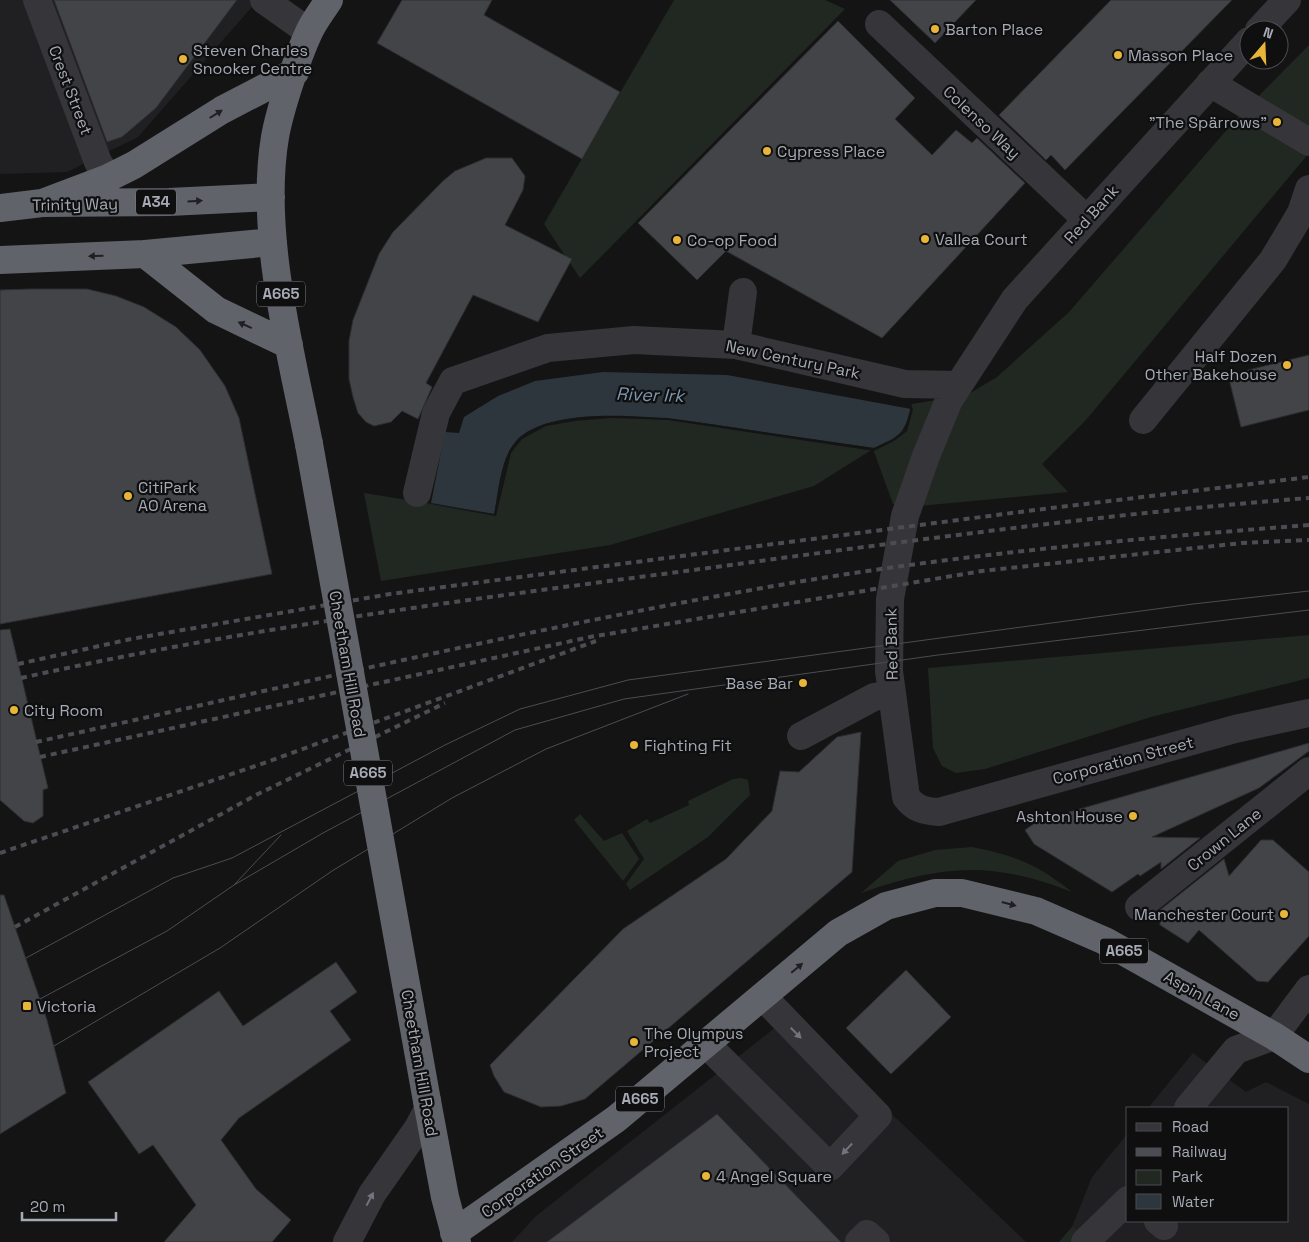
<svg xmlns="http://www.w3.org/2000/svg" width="1309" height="1242" font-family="'Space Grotesk',sans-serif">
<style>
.built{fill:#202022}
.green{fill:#202821}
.water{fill:#2d363d}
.pier{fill:#141415}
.building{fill:#434448;stroke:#2e2e31}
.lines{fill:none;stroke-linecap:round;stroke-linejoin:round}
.minor{stroke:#35353a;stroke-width:28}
.highway{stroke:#61636b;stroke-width:28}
.tram{stroke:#4c4d53;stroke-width:1}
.rail{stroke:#4c4d53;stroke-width:4;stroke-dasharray:6 5;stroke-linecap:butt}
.highway-bridge{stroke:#61636b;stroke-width:28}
.oneway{fill:#1f2022}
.oneway2{fill:#73757e}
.poi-dot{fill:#e9b538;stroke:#0f0f10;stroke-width:2}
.labels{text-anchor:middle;stroke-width:4.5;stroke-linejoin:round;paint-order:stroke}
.shield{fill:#0f0f10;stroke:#797c84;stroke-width:1}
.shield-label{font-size:15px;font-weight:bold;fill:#a6aab5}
.poi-label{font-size:16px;fill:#a6aab5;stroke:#0f0f10;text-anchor:start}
.street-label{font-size:16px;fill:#a6aab5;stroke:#0f0f10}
.water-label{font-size:18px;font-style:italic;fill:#7e96af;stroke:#0f0f10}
</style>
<rect width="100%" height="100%" fill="#141415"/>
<path class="built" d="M 0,0 L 258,0 L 138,137 L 67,172 L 0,174 Z
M 781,1023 L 897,1119 L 1026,1242 L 512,1242 L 536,1216 Z
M 1193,1053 L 1246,1092 L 1266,1082 L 1309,1104 L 1309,1242 L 1059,1242 L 1072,1227 L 1092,1177 L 1128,1133 L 1128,1221 L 1288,1221 L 1288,1108 L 1148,1108 Z"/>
<path class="green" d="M 674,0 L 825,0 L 845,9 L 580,278 L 544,224 Z
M 1309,45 L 1309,153 L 1086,420 L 1042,464 L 1068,492 L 919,506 L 893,504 L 873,449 L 814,486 L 610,545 L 381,581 L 364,493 L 494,514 L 509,451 L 520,437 L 545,424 L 575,418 L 668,418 L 874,448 L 905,429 L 912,404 L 967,395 L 997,377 L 1069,312 L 1237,118 Z
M 1309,635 L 1309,678 L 1151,717 L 985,769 L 956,773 L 942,766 L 933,748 L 928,668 Z
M 741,778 L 748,780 L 750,795 L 708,837 L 630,890 L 626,884 L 644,859 L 627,831 L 647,819 L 650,823 L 689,805 L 688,801 L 733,779 Z
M 580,814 L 604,841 L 622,833 L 639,859 L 623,881 L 574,820 Z
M 972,847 C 1016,856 1035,863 1072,892 C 991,860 941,865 861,893 L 898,861 L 935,850 Z
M 1072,1227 L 1097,1242 L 1059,1242 Z"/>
<path class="water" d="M 603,372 L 727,375 L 911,409 C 903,436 899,436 874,448 C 839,443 804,438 769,433 C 712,424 567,397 520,437 C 500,454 499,490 494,514 L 431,503 L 445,432 L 459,433 L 464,417 L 498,396 L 535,381 Z"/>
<path class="pier" d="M 911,406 L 913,409 L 907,431 L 894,441 L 874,451 L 668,420 L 611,418 L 575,421 L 546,426 L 522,439 L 511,453 L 496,516 L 429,504 L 494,514 L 509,451 L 520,437 L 545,424 L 575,418 L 611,416 L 668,418 L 874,448 L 893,439 L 905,429 Z"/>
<path class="building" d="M 54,0 L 237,0 L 156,108 L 122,137 L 107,142 Z
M 402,0 L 492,0 L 484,15 L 620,92 L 582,159 L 377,43 Z
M 890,0 L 976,0 L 935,43 Z
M 1111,0 L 1232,0 L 1065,170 L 1051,155 L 1046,160 L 999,115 Z
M 838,21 L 915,98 L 895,119 L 932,155 L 956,130 L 972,143 L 977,138 L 1025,183 L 882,338 L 726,251 L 697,280 L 638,223 Z
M 486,158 L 512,158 L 525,176 L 523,190 L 505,225 L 572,259 L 538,322 L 473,295 L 426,383 L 432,387 L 418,419 L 402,411 L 391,422 L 374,426 L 366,422 L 358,413 L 353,397 L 349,379 L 349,341 L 353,320 L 379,254 L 393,232 L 443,181 L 455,171 Z
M 29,289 L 87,289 L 116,296 L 144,307 L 176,327 L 200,350 L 225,386 L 239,418 L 272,574 L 0,624 L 0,290 Z
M 1309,355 L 1309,410 L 1241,427 L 1228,375 Z
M 10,629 L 48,788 L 43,790 L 43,816 L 33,823 L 24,821 L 0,800 L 0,630 Z
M 861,732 L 852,872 L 585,1099 L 561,1106 L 541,1107 L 504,1092 L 494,1076 L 490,1065 L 623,929 L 726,859 L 772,811 L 780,771 L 799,772 L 837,737 Z
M 1309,743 L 1309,751 L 1259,788 L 1152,837 L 1200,838 L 1161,869 L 1161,862 L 1140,876 L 1138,874 L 1112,892 L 1034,844 L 1025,830 L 1038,821 Z
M 1261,840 L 1273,840 L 1309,872 L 1309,936 L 1268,982 L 1257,981 L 1199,930 L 1188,943 L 1160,925 L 1160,910 L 1224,859 L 1229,876 Z
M 0,895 L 4,895 L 47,1020 L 66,1093 L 0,1134 Z
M 336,962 L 357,992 L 330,1011 L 351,1040 L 239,1118 L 221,1140 L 256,1189 L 291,1220 L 272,1242 L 164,1242 L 196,1205 L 153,1145 L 139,1154 L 88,1082 L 219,991 L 243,1026 Z
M 906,970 L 951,1017 L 891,1074 L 846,1028 Z
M 717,1114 L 841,1242 L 547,1242 Z"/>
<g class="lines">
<path class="minor" d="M 37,0 L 98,162 L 108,178
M 264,0 L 309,32
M 879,24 L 1086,219
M 1259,30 L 1287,0
M 1249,41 L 1015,299 L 949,400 L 926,456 L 905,516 L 890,599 L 889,671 L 906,797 C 915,809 924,811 939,812 L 1235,729 L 1309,713
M 1210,83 L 1309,142
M 736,345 L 743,292
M 1143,420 L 1273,260 L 1301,213 L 1309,189
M 417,493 L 436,413 L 453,381 L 548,348 L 634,340 L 736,345 L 905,384 L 958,385
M 801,736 L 874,697 L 892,694
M 1139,907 L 1309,771
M 706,1044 L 830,1167 L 878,1116 L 763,997
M 1188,1108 L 1236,1050 L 1274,1036 L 1309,989
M 1158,1221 L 1164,1226
M 347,1242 L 372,1194 L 418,1128 L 428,1109
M 859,1242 L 867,1234 L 876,1242
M 1085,1242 L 1128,1200"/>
<path class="highway" d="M 42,203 L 108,178 L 134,165 L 222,110 L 295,72
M 0,208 L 42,203 L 169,202 L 271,197
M 145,254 L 216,310 L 289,345
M 0,260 L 145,254 L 273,242
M 309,444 C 290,348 259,233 275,137 C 280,109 297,58 309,32 C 314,21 322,11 329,0
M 427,1101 L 445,1197 L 457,1242
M 454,1233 L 616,1119 L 838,933 L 886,906 L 935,893 L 962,893 L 1036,911 L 1105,941 L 1274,1036 L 1309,1059"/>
<path class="tram" d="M 234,885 L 323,833 L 515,730 L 624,699 L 938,655 L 1309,610
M 26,958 L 173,878 L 232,858 L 445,745 L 520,709 L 628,680 L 1193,604 L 1309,591
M 40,999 L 167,931 L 234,885 L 281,835
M 54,1046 L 220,948 L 332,871 L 452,798 L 546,749 L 688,694"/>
<path class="rail" d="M 18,664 L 131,639 L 390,594 L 1035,510 L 1309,477
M 21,678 C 241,629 463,600 686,571 C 893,543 1101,514 1309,498
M 36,742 C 281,688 526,629 774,586 C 951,555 1130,539 1309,525
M 40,757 L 590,637 L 982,571 L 1242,543 L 1309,540
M 0,853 L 270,761 L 596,641
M 15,927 L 256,795 L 445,703"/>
<path class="highway-bridge" d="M 309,444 L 427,1101"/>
</g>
<defs><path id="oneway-solid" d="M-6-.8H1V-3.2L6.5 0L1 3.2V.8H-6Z" transform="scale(1.25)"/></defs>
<g class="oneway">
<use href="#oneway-solid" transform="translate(216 114) rotate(-32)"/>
<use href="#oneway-solid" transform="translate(195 201) rotate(-3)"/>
<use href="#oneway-solid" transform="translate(96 256) rotate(178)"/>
<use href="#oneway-solid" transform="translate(245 325) rotate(-156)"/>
<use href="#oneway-solid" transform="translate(1009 904) rotate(15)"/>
<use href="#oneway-solid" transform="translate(797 968) rotate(-40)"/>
</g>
<g class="oneway2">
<use href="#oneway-solid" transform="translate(796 1033) rotate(45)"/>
<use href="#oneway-solid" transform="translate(847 1149) rotate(133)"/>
<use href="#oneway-solid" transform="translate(370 1199) rotate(-62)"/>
</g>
<g class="poi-dot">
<circle cx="935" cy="29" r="5"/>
<circle cx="1118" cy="55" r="5"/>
<circle cx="183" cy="59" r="5"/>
<circle cx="1277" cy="122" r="5"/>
<circle cx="767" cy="151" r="5"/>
<circle cx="925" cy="239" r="5"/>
<circle cx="677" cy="240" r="5"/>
<circle cx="1287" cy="365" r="5"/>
<circle cx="128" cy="496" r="5"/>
<circle cx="803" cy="683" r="5"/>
<circle cx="14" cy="710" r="5"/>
<circle cx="634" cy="745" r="5"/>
<circle cx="1133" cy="816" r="5"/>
<circle cx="1284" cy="914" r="5"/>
<rect x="22" y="1001" width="10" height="10" rx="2.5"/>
<circle cx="634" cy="1042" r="5"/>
<circle cx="706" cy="1176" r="5"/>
</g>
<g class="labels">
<g class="shield">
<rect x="136" y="189.5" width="40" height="25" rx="4"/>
<rect x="257" y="281.5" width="48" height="25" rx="4"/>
<rect x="344" y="760.5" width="48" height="25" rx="4"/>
<rect x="1100" y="938.5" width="48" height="25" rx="4"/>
<rect x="616" y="1086.5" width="48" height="25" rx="4"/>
</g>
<g class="shield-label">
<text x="156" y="207">A34</text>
<text x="281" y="299">A665</text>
<text x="368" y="778">A665</text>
<text x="1124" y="956">A665</text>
<text x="640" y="1104">A665</text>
</g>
<g class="poi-label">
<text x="945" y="35">Barton Place</text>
<text x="193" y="56">Steven Charles<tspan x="193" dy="18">Snooker Centre</tspan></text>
<text x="1128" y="61">Masson Place</text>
<text x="1267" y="128" text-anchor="end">"The Spärrows"</text>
<text x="777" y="157">Cypress Place</text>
<text x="935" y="245">Vallea Court</text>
<text x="687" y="246">Co-op Food</text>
<text x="1277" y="362" text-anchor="end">Half Dozen<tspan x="1277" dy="18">Other Bakehouse</tspan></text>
<text x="138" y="493">CitiPark<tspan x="138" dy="18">AO Arena</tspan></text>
<text x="793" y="689" text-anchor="end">Base Bar</text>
<text x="24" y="716">City Room</text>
<text x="644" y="751">Fighting Fit</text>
<text x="1123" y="822" text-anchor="end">Ashton House</text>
<text x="1274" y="920" text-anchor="end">Manchester Court</text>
<text x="37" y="1012">Victoria</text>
<text x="644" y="1039">The Olympus<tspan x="644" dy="18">Project</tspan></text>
<text x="716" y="1182">4 Angel Square</text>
</g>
<g class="street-label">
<text transform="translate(71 90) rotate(69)" y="6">Crest Street</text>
<text transform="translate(982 122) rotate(43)" y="6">Colenso Way</text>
<text transform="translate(75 204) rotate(-1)" y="6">Trinity Way</text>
<text transform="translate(1091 214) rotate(-48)" y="6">Red Bank</text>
<text transform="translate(793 359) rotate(12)" y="6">New Century Park</text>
<text transform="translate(891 644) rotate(-91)" y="6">Red Bank</text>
<text transform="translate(348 664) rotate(80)" y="6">Cheetham Hill Road</text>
<text transform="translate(1123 760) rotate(-15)" y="6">Corporation Street</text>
<text transform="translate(1224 839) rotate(-39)" y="6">Crown Lane</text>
<text transform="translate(1202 995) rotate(29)" y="6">Aspin Lane</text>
<text transform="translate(420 1063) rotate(80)" y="6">Cheetham Hill Road</text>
<text transform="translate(542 1172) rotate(-35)" y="6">Corporation Street</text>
</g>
<g class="water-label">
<text transform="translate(650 395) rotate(2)" y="6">River Irk</text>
</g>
</g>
<rect x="1126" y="1107" width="162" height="115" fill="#0f0f10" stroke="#4b4d52"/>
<rect x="1136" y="1123" width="25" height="8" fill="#35353a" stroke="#4b4d52"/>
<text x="1172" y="1132" font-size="15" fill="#a6aab5">Road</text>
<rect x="1136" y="1148" width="25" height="8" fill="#4c4d53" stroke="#4b4d52"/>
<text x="1172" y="1157" font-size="15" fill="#a6aab5">Railway</text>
<rect x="1136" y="1170" width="25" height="15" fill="#202821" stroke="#4b4d52"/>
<text x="1172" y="1182" font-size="15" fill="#a6aab5">Park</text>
<rect x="1136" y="1194" width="25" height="15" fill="#2d363d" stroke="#4b4d52"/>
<text x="1172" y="1207" font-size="15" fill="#a6aab5">Water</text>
<g transform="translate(1264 45) rotate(19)"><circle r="24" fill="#0f0f10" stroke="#4b4d52"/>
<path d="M0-4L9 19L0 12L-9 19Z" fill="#e9b538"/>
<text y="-8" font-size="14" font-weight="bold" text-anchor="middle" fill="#a6aab5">N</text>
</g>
<path d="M22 1212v8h94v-8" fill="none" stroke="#a6aab5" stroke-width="2.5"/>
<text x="30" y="1212" font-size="15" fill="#a6aab5" stroke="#0f0f10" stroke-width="4" paint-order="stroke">20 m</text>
</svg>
